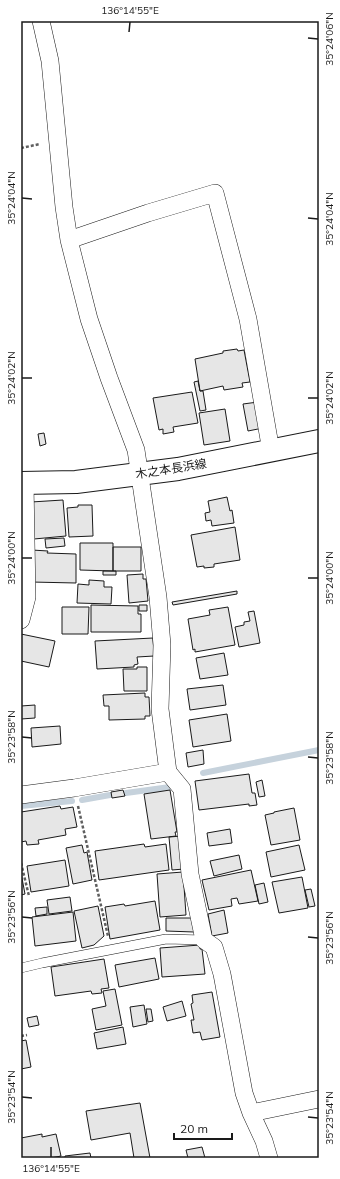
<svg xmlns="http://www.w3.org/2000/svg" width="340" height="1179" font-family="Mulish,'Noto Sans JP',sans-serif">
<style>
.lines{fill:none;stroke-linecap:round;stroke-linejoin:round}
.stream{stroke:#c6d2dc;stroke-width:6}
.building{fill:#e6e6e6;stroke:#1a1a1a}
.lane-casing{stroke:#1a1a1a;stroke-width:10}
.street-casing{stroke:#1a1a1a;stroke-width:18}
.primary-casing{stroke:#1a1a1a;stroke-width:24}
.path{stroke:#5f5f5f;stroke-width:2.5;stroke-dasharray:3 2;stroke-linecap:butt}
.lane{stroke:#fff;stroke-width:9}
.street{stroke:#fff;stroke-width:17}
.primary{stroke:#fff;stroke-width:22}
.ticks{fill:none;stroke:#1a1a1a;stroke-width:1.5}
.labels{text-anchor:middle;stroke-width:3;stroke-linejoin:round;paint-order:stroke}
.street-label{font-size:12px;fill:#1a1a1a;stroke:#fff}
.neatline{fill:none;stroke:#1a1a1a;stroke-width:1.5}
.ticks-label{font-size:10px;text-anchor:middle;fill:#1a1a1a}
</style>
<rect width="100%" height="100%" fill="#fff"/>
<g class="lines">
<path class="stream" d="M 203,773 L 319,750
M 126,793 L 170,787
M 82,800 L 110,795
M 21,806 L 72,801"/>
</g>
<path class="building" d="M 237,349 L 238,351 L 244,350 L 250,382 L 242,383 L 243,387 L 224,390 L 223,386 L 200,391 L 195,359 L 223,353 L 223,351 Z
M 198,381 L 200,391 L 203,391 L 206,410 L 200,411 L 194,382 Z
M 192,392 L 198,423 L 173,427 L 174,432 L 163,434 L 163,429 L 159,430 L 153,398 Z
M 258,402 L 263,428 L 248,431 L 243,404 Z
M 225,409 L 230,441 L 204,445 L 199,413 Z
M 44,433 L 46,444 L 40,446 L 38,434 Z
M 227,497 L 230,511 L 232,510 L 234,523 L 212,526 L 211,520 L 206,521 L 205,513 L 210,512 L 208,501 Z
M 63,500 L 66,536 L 34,539 L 31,502 Z
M 78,505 L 92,505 L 93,536 L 69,537 L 67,508 L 78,507 Z
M 235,527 L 240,560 L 214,564 L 214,567 L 204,568 L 204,566 L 197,567 L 191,535 Z
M 64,538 L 65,546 L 46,548 L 45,539 Z
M 80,543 L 113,543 L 113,571 L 80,570 Z
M 113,547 L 141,547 L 141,571 L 113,571 Z
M 32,550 L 48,551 L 47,553 L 76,554 L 76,583 L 31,582 Z
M 103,571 L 116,571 L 116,575 L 103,575 Z
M 143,574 L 143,579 L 146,579 L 148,601 L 129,603 L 127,575 Z
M 89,580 L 104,581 L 104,587 L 112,587 L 111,604 L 77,603 L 78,584 L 89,585 Z
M 237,591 L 237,594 L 173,605 L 172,602 Z
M 91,605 L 138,606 L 138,614 L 141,614 L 141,632 L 91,632 Z
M 139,605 L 147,605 L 147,611 L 139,611 Z
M 62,607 L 89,607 L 88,634 L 62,634 Z
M 228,607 L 235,645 L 195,652 L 195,649 L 193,650 L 188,619 L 210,615 L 209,610 Z
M 254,611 L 260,643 L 239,647 L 235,627 L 244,625 L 244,622 L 250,621 L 248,612 Z
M 21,634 L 55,641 L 49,667 L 21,661 Z
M 153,638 L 154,656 L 137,657 L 138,664 L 134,665 L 134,667 L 97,669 L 95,641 Z
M 224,653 L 228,675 L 200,679 L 196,658 Z
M 137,667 L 147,667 L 147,691 L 124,691 L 123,669 L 137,669 Z
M 223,685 L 226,705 L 190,710 L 187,689 Z
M 145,693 L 145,697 L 149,697 L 150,716 L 145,716 L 145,719 L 109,720 L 109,706 L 104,706 L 103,695 Z
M 35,705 L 35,718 L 21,719 L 21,706 Z
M 227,714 L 231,741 L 193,747 L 189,720 Z
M 60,726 L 61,744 L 32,747 L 31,728 Z
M 203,750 L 204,764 L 188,767 L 186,753 Z
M 249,774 L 252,793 L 255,793 L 257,805 L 249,806 L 249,804 L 199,810 L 195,781 Z
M 262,780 L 265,796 L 259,797 L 256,782 Z
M 123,790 L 125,796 L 112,798 L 111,792 Z
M 170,790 L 177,832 L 175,832 L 176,836 L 151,839 L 144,794 Z
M 60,806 L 61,809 L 73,807 L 77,827 L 65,829 L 66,835 L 38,840 L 39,844 L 27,845 L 26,841 L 21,842 L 21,812 Z
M 294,808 L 300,840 L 271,845 L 265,815 L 274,813 L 274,812 Z
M 230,829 L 232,843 L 209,846 L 207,833 Z
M 182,836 L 184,869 L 172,870 L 169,837 Z
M 144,844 L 145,847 L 166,844 L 169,870 L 99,880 L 95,851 Z
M 82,845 L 84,853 L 87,852 L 92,880 L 73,884 L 66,848 Z
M 299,845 L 305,870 L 271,877 L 266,852 Z
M 239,855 L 242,869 L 214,876 L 210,861 Z
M 65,860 L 69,886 L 31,892 L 27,866 Z
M 251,870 L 258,901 L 239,904 L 237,898 L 231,899 L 232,906 L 209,910 L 202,880 Z
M 183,872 L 186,915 L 160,917 L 157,874 Z
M 21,873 L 25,894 L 21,895 Z
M 302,877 L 308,908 L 279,913 L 272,882 Z
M 264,883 L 268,902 L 259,904 L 255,885 Z
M 311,889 L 315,906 L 309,907 L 305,890 Z
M 70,897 L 72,911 L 49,914 L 47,900 Z
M 155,901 L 160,930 L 110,939 L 105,907 L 124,904 L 125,906 Z
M 98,906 L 104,936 L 94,945 L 82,948 L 74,911 Z
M 47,907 L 47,914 L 36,916 L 35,908 Z
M 224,910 L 228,933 L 212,936 L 208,914 Z
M 73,912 L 76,941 L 35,946 L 32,917 Z
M 166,918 L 194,918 L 194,932 L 166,931 Z
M 200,945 L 200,949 L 202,949 L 205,974 L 162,977 L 160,948 Z
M 155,958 L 159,979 L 119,987 L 115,965 Z
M 104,959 L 109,988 L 101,989 L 102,993 L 92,994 L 91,991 L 55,996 L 51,967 Z
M 115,989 L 122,1025 L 96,1030 L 92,1009 L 106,1006 L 103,991 Z
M 212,992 L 220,1037 L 202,1040 L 200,1032 L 193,1033 L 191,1020 L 194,1020 L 191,1004 L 193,1003 L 192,995 Z
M 182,1001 L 186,1016 L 167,1021 L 163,1007 Z
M 144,1005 L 147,1024 L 133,1027 L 130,1007 Z
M 146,1009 L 151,1009 L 153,1021 L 148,1022 Z
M 37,1016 L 39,1025 L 29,1027 L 27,1018 Z
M 123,1027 L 126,1044 L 97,1049 L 94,1033 Z
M 26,1040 L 31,1067 L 21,1069 L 21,1041 Z
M 140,1103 L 150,1158 L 134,1158 L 130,1133 L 91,1140 L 86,1111 Z
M 42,1134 L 42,1137 L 56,1134 L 61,1156 L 51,1158 L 21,1158 L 21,1138 Z
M 202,1147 L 205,1158 L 188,1158 L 186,1150 Z
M 90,1153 L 91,1158 L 65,1158 L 65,1156 Z"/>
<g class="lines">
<g class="lane-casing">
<path id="lane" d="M 21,968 L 42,963 L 166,939 L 204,940"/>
</g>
<g class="street-casing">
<path id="street" d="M 69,240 L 148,213 L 215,193 L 248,319 L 271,451
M 21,620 L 27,597 L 25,483
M 168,772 L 182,789 L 190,874 L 204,940 L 214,947 L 222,974 L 244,1093 L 251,1113 L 264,1141 L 269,1158
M 21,795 L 74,788 L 168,772 L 160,709 L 162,645 L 158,597 L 136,450 L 109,378 L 89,319 L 69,240 L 64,207 L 50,61 L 41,21
M 251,1113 L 319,1099"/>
</g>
<g class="primary-casing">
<path id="primary" d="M 21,483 L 76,482 L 178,469 L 319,441"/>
</g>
<path class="path" d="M 21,148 L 40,144
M 78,806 L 108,936
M 21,863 L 29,896
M 21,1036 L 27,1035"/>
<use href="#lane" class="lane"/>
<use href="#street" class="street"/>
<use href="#primary" class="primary"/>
</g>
<path class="ticks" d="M 129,32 L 130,22M 308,38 L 318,39M 22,198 L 32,199M 308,218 L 318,219M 22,378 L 32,378M 308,398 L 318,398M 22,558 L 32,558M 308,578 L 318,578M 22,737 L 32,738M 308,757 L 318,758M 22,917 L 32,918M 308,937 L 318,938M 22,1097 L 32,1098M 308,1117 L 318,1118M 51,1157 L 51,1147"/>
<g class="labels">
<g class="street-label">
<text transform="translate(171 469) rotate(-9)" y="4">木之本長浜線</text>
</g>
</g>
<rect width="340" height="1179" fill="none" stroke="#ffffff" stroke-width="44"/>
<path d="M174 1133v6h58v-6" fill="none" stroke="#1a1a1a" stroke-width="2"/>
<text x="180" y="1133" font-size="12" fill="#1a1a1a" stroke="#ffffff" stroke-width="3" paint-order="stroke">20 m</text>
<rect x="22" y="22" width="296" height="1135" class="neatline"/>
<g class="ticks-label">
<text x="130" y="14">136°14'55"E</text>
<text transform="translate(329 39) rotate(-90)" y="4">35°24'06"N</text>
<text transform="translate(11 198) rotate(-90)" y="4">35°24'04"N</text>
<text transform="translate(329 219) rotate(-90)" y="4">35°24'04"N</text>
<text transform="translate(11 378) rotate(-90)" y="4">35°24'02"N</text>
<text transform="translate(329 398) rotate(-90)" y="4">35°24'02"N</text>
<text transform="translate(11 558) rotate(-90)" y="4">35°24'00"N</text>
<text transform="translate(329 578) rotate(-90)" y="4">35°24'00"N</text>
<text transform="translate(11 737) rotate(-90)" y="4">35°23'58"N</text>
<text transform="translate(329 758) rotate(-90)" y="4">35°23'58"N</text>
<text transform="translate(11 917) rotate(-90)" y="4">35°23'56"N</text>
<text transform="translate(329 938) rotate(-90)" y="4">35°23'56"N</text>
<text transform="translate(11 1097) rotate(-90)" y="4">35°23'54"N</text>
<text transform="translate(329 1118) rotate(-90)" y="4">35°23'54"N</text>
<text x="51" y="1172">136°14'55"E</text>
</g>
</svg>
